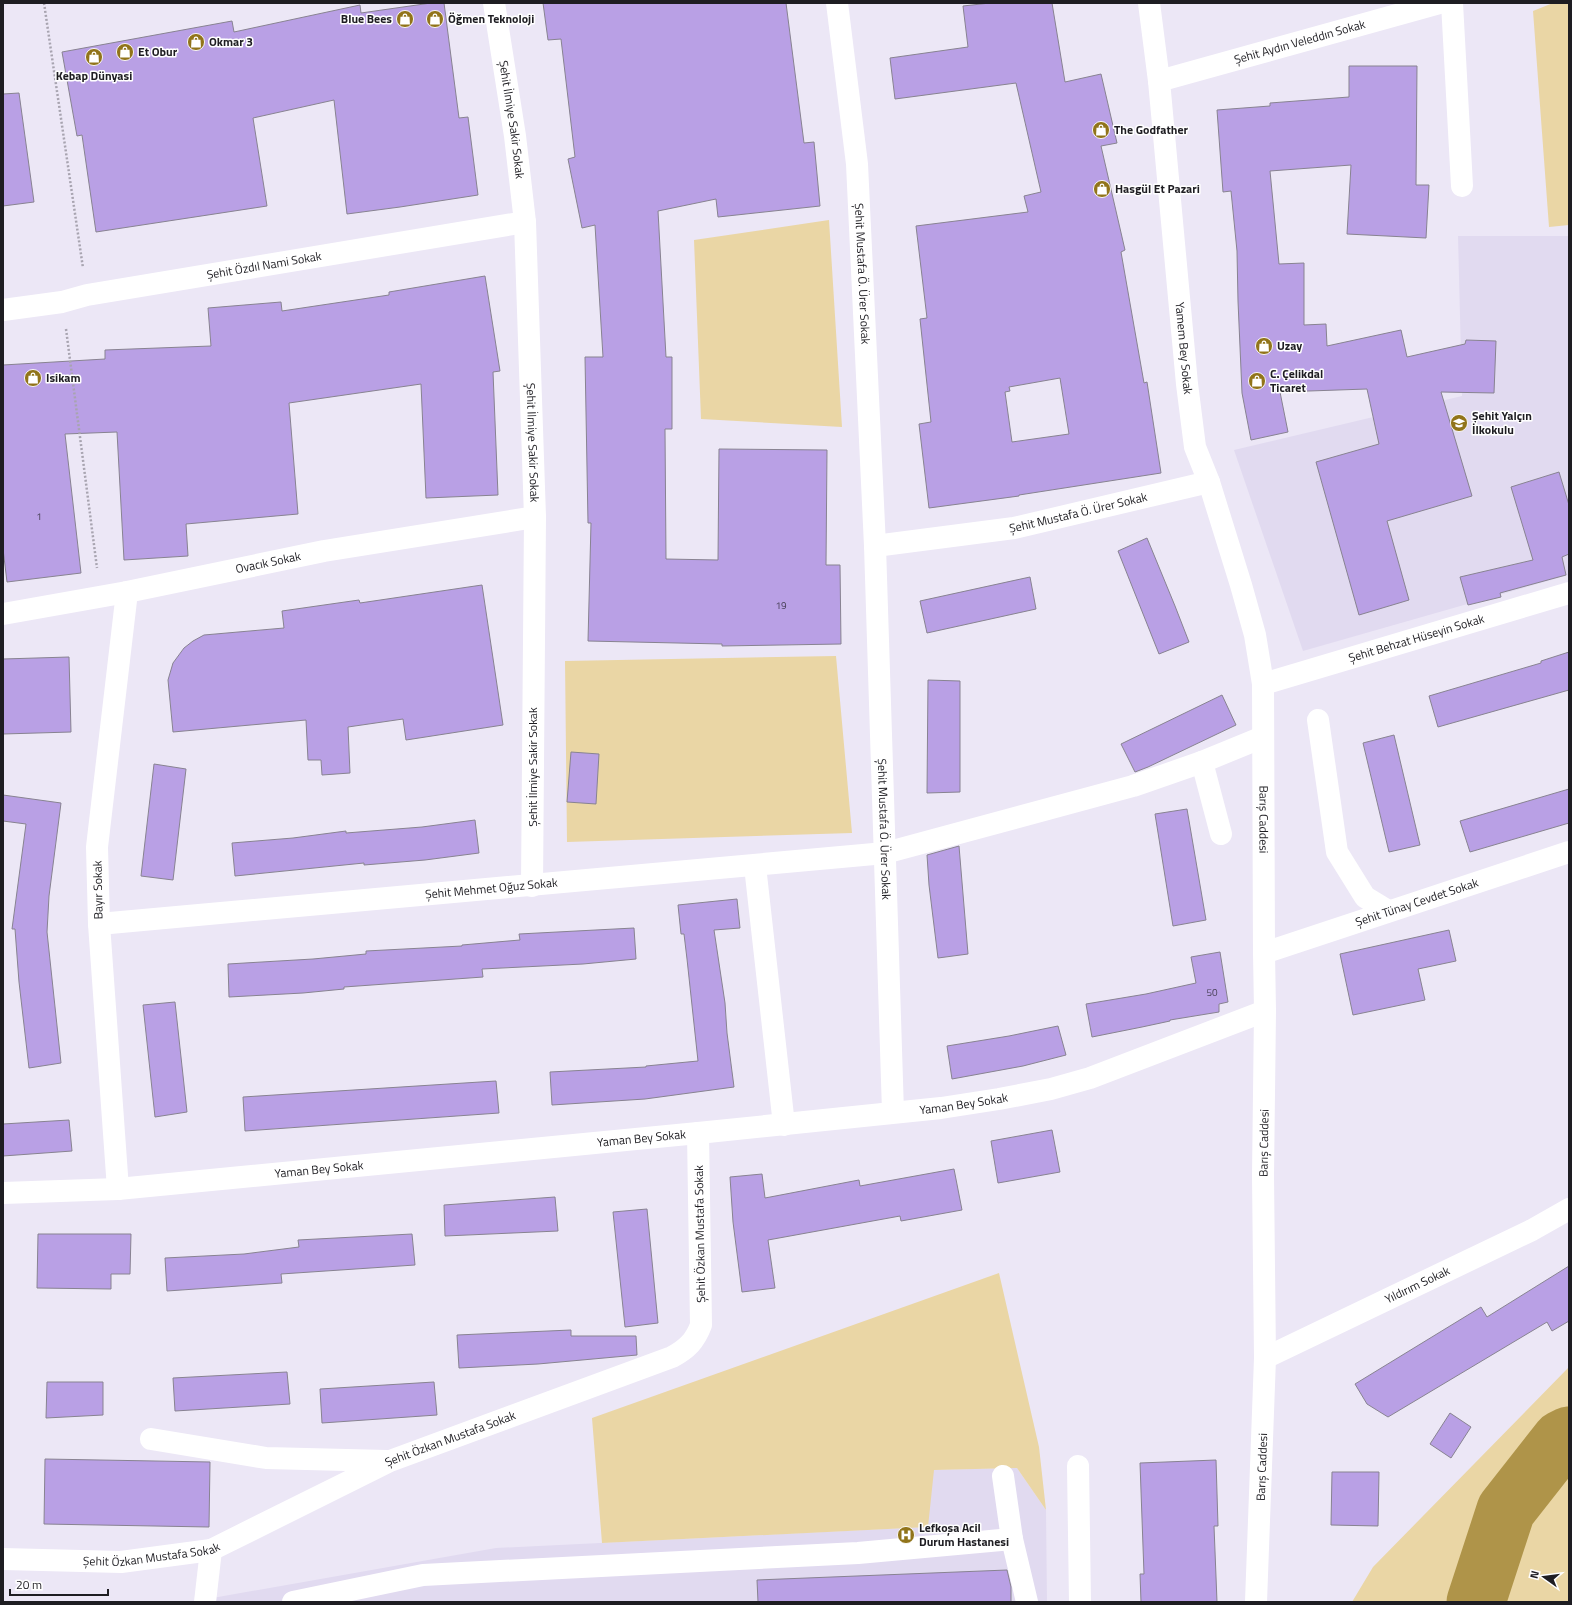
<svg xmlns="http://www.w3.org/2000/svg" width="1572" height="1605" font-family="'Titillium Web',sans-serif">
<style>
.built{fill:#e1daf0}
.green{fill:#ead6a5}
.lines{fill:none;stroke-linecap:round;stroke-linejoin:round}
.river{stroke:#af9449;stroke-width:59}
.building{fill:#b9a0e5;stroke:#888391;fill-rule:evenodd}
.path{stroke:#a8a4b0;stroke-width:2.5;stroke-dasharray:2 2;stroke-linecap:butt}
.minor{stroke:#fff;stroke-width:22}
.labels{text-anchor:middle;stroke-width:3;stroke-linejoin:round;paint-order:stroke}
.number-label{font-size:10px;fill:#453e53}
.poi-label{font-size:12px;font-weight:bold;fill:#1e1d22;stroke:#fff;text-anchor:start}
.street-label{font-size:12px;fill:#1e1d22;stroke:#fff}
</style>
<rect width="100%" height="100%" fill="#ece7f6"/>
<path class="built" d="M 1458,236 L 1569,236 L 1569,575 L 1303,651 L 1234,450 L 1462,396 Z
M 1017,1468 L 1046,1510 L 1047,1602 L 190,1602 L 496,1548 L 927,1527 L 933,1470 Z"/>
<path class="green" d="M 1553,3 L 1569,3 L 1569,225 L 1549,227 L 1533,11 Z
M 829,220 L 842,427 L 701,419 L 694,240 Z
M 836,656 L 852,833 L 567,842 L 565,661 Z
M 999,1273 L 1039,1447 L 1046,1510 L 1017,1468 L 934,1470 L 928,1527 L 602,1543 L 592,1418 Z
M 1569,1367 L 1569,1602 L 1352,1602 L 1373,1567 Z"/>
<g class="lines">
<path class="river" d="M 1476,1602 L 1506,1510 L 1561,1440 L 1569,1436"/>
</g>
<path class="building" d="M 431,3 L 444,3 L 459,118 L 468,117 L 478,195 L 400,207 L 347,214 L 334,100 L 253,118 L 267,206 L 96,232 L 82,135 L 77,136 L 62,52 L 232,21 L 234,32 L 360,5 L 361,13 Z
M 543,3 L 786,3 L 804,143 L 814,142 L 820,206 L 718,217 L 716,199 L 658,211 L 666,357 L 672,357 L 672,429 L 665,429 L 666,559 L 718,560 L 719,449 L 827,450 L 826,565 L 840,565 L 841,644 L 722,646 L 722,644 L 588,641 L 591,523 L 588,523 L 585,357 L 603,357 L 595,225 L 582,228 L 568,159 L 575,157 L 561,39 L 548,40 Z
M 990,3 L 1052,3 L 1065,82 L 1101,74 L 1117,143 L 1101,146 L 1125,250 L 1121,252 L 1144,383 L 1147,382 L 1161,473 L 1019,495 L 1019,496 L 929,508 L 919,424 L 931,422 L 920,319 L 927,318 L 916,226 L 1028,212 L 1024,196 L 1041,192 L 1016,83 L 895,99 L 890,58 L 968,47 L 963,6 ZM 1060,378 L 1069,434 L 1012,442 L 1005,392 L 1010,391 L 1009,387 Z
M 1349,66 L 1417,66 L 1416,185 L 1429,185 L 1426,238 L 1347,234 L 1351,165 L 1270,171 L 1279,264 L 1304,263 L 1304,325 L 1326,324 L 1327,346 L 1401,330 L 1407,357 L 1465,344 L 1466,340 L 1496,341 L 1494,393 L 1441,392 L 1472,496 L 1387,521 L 1409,600 L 1359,615 L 1316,462 L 1379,444 L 1367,389 L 1280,392 L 1288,432 L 1251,440 L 1242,393 L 1238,301 L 1237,251 L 1231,191 L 1223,192 L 1217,110 L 1270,106 L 1270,103 L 1349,97 Z
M 19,93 L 34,202 L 3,206 L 3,94 Z
M 485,276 L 500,371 L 493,372 L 498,495 L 426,498 L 421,384 L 289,403 L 298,514 L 186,524 L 188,556 L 124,560 L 117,432 L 65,434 L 81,573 L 7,582 L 3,549 L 3,365 L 105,359 L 105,350 L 211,346 L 208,308 L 281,302 L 282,311 L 389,295 L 389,292 Z
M 1559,472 L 1569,505 L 1569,554 L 1562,557 L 1566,575 L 1500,593 L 1501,597 L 1468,605 L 1460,577 L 1533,560 L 1511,487 Z
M 1147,538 L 1175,606 L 1189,642 L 1159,654 L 1118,551 Z
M 1030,577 L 1036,609 L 927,633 L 920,601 Z
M 482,585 L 503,725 L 406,740 L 403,719 L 348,727 L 350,773 L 322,775 L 321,760 L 308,760 L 306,720 L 173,732 L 168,680 L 173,663 L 184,648 L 193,641 L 204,635 L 284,628 L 282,611 L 359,600 L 360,603 Z
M 1569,652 L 1569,690 L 1438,727 L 1429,696 L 1541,663 L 1541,661 Z
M 69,657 L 71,732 L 3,734 L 3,659 Z
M 928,680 L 960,681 L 960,792 L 927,793 Z
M 1222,695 L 1236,725 L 1148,767 L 1135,772 L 1121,744 Z
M 1394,735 L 1420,845 L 1389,852 L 1363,743 Z
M 571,752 L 599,754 L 596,804 L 567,802 Z
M 154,764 L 186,769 L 173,880 L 141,876 Z
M 1569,789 L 1569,823 L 1470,852 L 1460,821 Z
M 3,795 L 61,803 L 49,896 L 47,932 L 61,1063 L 29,1068 L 19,982 L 15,929 L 12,929 L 26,824 L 3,821 Z
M 1187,809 L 1206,920 L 1173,926 L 1155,814 Z
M 475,820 L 479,853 L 425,860 L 364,865 L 364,863 L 235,876 L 232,843 L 293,838 L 346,831 L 346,833 L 422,827 Z
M 959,846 L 968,954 L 938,958 L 929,885 L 927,855 Z
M 737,899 L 740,928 L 714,930 L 725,1003 L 727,1033 L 734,1087 L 645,1099 L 552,1105 L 550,1072 L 646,1067 L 646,1066 L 698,1061 L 687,959 L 684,934 L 681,934 L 678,905 Z
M 634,928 L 636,959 L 583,964 L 482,969 L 483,977 L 344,987 L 344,989 L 303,993 L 229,997 L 228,964 L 313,959 L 366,954 L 366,951 L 462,946 L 462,945 L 520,940 L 519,934 Z
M 1449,930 L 1456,961 L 1418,969 L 1425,1000 L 1353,1015 L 1340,954 Z
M 1220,952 L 1228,1002 L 1219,1004 L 1219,1012 L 1170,1020 L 1170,1021 L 1142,1027 L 1092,1037 L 1086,1004 L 1146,994 L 1196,983 L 1191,957 Z
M 175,1002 L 187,1112 L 155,1117 L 143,1005 Z
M 1058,1026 L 1066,1055 L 1023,1066 L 952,1079 L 947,1046 L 1009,1036 Z
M 496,1081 L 499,1113 L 245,1131 L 243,1097 Z
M 69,1120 L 72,1151 L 3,1156 L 3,1124 Z
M 1052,1130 L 1060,1172 L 998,1183 L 991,1141 Z
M 954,1169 L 962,1210 L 901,1221 L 900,1216 L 768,1240 L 775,1288 L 742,1292 L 733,1222 L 730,1177 L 762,1174 L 765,1198 L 859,1180 L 860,1186 Z
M 555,1197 L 558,1231 L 445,1236 L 444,1205 Z
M 647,1209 L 658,1323 L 625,1327 L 613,1212 Z
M 38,1234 L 131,1234 L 130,1274 L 111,1274 L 111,1289 L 37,1288 Z
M 412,1234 L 415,1265 L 281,1274 L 282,1283 L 167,1291 L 165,1258 L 244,1254 L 299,1247 L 298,1240 Z
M 1569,1266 L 1569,1321 L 1552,1331 L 1547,1322 L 1388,1417 L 1367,1404 L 1355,1384 L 1481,1307 L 1487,1317 Z
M 571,1330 L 571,1336 L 636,1336 L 637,1355 L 538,1364 L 459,1368 L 457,1335 Z
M 287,1372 L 290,1404 L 175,1411 L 173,1378 Z
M 47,1382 L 103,1382 L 103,1415 L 46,1418 Z
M 434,1382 L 437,1415 L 322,1423 L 320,1389 Z
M 1450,1413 L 1471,1427 L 1451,1458 L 1430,1444 Z
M 45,1459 L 210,1462 L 209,1527 L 44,1524 Z
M 1216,1460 L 1218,1526 L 1214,1526 L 1217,1602 L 1141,1602 L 1140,1574 L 1144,1574 L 1140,1463 Z
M 1332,1472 L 1379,1472 L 1378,1526 L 1331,1525 Z
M 1007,1570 L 1011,1587 L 1011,1602 L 758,1602 L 757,1580 Z"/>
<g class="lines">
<path class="path" d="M 44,3 L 83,268
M 66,329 L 97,568"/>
<g class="minor">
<path id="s1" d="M 494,3 L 515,136 L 525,222 L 535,517 L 532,886"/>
<path id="s2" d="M 837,3 L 857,164 L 875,546 L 893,1112"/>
<path id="s3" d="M 1149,3 L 1159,81 L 1187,384 L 1195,447 L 1209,482 L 1241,585 L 1255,635 L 1263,684 L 1264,953 L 1265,1011 L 1263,1176 L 1265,1358 L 1256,1602"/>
<path d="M 1452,3 L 1462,186"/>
<path id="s4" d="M 1159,81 L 1440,3"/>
<path id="s5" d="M 3,310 L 62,302 L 87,295 L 525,222"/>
<path id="s6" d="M 875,546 L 1014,528 L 1209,482"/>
<path id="s7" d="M 3,614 L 127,592 L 324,551 L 535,517"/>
<path id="s8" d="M 1263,684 L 1569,593"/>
<path d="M 1318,720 L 1337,852 L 1365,897 L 1388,911"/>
<path d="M 1202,762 L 1221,834"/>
<path d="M 755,866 L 784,1125"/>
<path id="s9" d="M 99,924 L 885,853 L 1133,786 L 1202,762 L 1263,737"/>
<path id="s10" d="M 1264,953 L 1569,852"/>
<path d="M 118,1189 L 99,924 L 97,847 L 127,592"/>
<path id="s11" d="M 3,1193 L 118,1189 L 698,1133 L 941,1108 L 999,1099 L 1051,1089 L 1090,1078 L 1265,1011"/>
<path id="s12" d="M 1265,1358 L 1532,1230 L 1569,1209"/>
<path d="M 151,1439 L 266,1458 L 387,1461"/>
<path d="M 1078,1466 L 1080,1602"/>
<path d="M 1003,1476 L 1012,1539 L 1027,1602"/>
<path id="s13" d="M 3,1559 L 121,1562 L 211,1550 L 390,1461 L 672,1357 C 687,1349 695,1341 701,1325 L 698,1133"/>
<path d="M 205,1602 L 211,1550"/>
<path d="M 293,1602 L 423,1575 L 858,1553 L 1012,1539"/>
</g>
</g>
<defs>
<g id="shop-disc" transform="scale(0.9)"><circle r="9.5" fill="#91741a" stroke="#fff"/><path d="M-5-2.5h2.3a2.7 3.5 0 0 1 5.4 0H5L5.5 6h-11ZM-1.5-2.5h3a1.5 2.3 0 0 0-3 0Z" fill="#fff"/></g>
<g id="school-disc" transform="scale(0.9)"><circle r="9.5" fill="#91741a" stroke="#fff"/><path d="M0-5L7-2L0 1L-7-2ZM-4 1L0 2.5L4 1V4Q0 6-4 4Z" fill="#fff"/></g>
<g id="hospital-disc" transform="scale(0.9)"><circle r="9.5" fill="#91741a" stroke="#fff"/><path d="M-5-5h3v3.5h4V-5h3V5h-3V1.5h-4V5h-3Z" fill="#fff"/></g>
</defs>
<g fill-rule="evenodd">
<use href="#shop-disc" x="405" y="19"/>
<use href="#shop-disc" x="435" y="19"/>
<use href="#shop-disc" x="196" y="42"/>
<use href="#shop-disc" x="125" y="52"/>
<use href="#shop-disc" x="94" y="57"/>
<use href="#shop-disc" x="1101" y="130"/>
<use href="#shop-disc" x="1102" y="189"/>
<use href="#shop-disc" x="1264" y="346"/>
<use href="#shop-disc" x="33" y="378"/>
<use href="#shop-disc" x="1257" y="381"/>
<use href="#school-disc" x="1459" y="423"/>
<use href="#hospital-disc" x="906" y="1535"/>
</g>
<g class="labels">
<g class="number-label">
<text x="39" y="520">1</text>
<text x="781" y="609">19</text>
<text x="1212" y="996">50</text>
</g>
<g class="poi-label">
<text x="392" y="23" text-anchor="end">Blue Bees</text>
<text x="448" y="23">Öğmen Teknoloji</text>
<text x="209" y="46">Okmar 3</text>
<text x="138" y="56">Et Obur</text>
<text x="94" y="80" text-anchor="middle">Kebap Dünyasi</text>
<text x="1114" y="134">The Godfather</text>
<text x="1115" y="193">Hasgül Et Pazari</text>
<text x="1277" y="350">Uzay</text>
<text x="1270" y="378">C. Çelikdal<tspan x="1270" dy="14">Ticaret</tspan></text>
<text x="46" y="382">Isikam</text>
<text x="1472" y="420">Şehit Yalçın<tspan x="1472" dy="14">İlkokulu</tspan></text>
<text x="919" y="1532">Lefkoşa Acil<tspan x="919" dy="14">Durum Hastanesi</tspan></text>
</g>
<g class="street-label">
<text dy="4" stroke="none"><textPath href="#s4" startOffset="146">Şehit Aydın Veleddın Sokak</textPath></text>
<text dy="4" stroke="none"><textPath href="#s1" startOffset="118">Şehit İlmiye Sakir Sokak</textPath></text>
<text dy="4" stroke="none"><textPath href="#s5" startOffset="265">Şehit Özdıl Nami Sokak</textPath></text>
<text dy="4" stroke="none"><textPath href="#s2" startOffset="272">Şehit Mustafa Ö. Ürer Sokak</textPath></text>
<text dy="4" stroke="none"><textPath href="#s3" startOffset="347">Yamem Bey Sokak</textPath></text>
<text dy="4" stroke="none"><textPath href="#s1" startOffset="442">Şehit İlmiye Sakir Sokak</textPath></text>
<text dy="4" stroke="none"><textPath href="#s6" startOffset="206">Şehit Mustafa Ö. Ürer Sokak</textPath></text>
<text dy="4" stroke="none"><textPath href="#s7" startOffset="270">Ovacık Sokak</textPath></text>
<text dy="4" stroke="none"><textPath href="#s8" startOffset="160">Şehit Behzat Hüseyin Sokak</textPath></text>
<text transform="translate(533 767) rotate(-90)" y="4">Şehit İlmiye Sakir Sokak</text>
<text dy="4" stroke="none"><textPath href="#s3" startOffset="829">Barış Caddesi</textPath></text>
<text dy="4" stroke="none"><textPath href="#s2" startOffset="828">Şehit Mustafa Ö. Ürer Sokak</textPath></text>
<text dy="4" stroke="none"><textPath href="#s9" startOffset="394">Şehit Mehmet Oğuz Sokak</textPath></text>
<text transform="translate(98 890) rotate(-91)" y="4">Bayır Sokak</text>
<text dy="4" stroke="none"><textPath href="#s10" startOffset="161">Şehit Tünay Cevdet Sokak</textPath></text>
<text dy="4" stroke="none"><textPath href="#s11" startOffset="965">Yaman Bey Sokak</textPath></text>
<text dy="4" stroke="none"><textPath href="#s11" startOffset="641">Yaman Bey Sokak</textPath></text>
<text transform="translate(1264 1143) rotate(-89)" y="4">Barış Caddesi</text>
<text dy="4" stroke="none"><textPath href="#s11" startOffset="317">Yaman Bey Sokak</textPath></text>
<text transform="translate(700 1234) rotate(-91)" y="4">Şehit Özkan Mustafa Sokak</text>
<text dy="4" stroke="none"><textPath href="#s12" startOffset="169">Yıldırım Sokak</textPath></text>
<text dy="4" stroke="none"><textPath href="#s13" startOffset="473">Şehit Özkan Mustafa Sokak</textPath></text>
<text transform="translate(1262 1467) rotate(-88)" y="4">Barış Caddesi</text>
<text dy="4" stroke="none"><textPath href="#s13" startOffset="149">Şehit Özkan Mustafa Sokak</textPath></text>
</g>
</g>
<rect width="1572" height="1605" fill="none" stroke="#1e1d22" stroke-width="8"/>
<g transform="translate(1544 1577) rotate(284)" stroke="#ffffff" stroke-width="3" paint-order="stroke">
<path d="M0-3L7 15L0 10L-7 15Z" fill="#1e1d22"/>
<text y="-6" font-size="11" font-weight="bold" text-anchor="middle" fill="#1e1d22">N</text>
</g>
<path d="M10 1589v6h98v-6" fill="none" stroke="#1e1d22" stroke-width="2"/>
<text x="16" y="1589" font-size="12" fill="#1e1d22" stroke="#ffffff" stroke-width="3" paint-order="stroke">20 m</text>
</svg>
